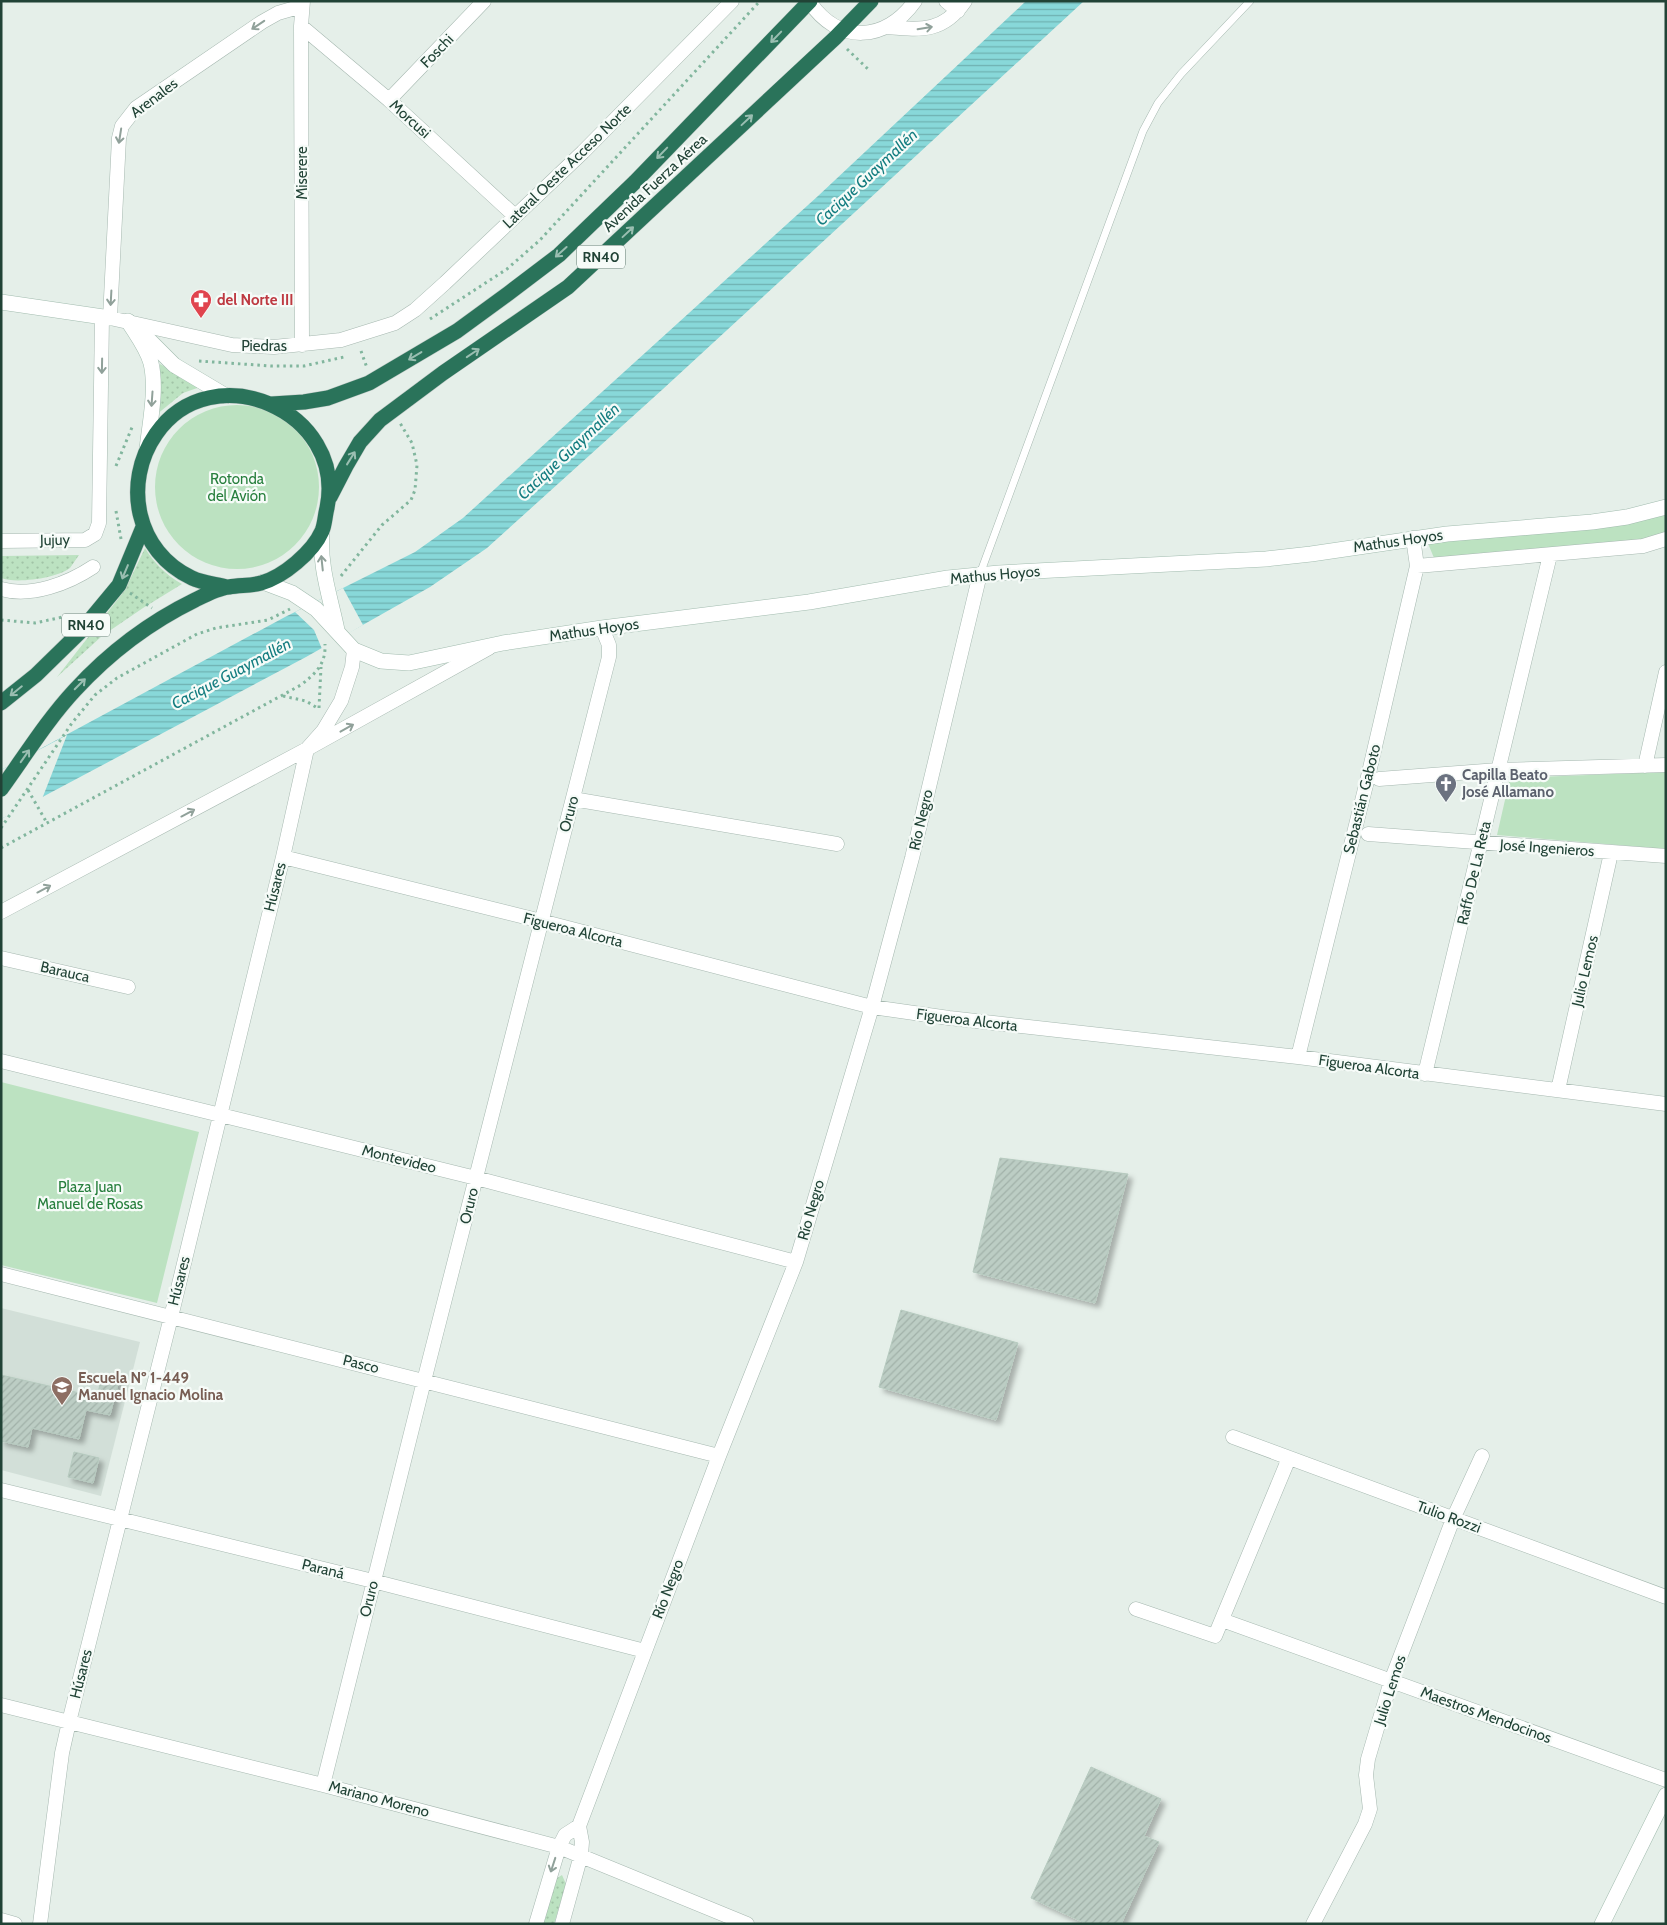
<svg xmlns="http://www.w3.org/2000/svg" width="1667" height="1925" font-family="Cabin,sans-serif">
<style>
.built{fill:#d2dfd8}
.grass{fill:url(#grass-dots)}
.park{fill:#bce2c1}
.water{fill:url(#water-rules)}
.pier{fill:#e5efe9}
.building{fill:url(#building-hatch);stroke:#b6cabf;filter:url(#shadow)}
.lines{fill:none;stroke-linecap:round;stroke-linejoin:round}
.lane-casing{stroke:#a6b8b0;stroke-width:8}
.street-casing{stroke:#a6b8b0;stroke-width:15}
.secondary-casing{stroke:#a2bcaf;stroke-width:16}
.highway-casing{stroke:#c1cac7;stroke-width:16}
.path{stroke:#82b69e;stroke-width:3;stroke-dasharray:2.5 4;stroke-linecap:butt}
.lane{stroke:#fff;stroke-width:7}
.street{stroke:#fff;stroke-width:14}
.secondary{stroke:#fff;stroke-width:15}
.highway{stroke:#2a735a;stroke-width:15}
.oneway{stroke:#90a19a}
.oneway2{stroke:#9abeb1}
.labels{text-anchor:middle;stroke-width:4.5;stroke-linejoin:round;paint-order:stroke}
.shield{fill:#f6fbf8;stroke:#617a70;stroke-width:1}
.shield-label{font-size:14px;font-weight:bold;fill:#214336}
.street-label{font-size:15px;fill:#214336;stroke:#f6fbf8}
.health-label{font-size:15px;font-weight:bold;fill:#be3a42;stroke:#f6fbf8;text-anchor:start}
.park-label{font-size:15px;fill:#277f3d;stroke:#f6fbf8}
.worship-label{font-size:15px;font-weight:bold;fill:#5b616d;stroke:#f6fbf8;text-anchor:start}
.education-label{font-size:15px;font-weight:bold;fill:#785e54;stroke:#f6fbf8;text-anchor:start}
.water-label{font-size:16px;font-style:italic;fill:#147d80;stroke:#f6fbf8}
</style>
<defs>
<pattern id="grass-dots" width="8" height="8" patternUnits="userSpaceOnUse" patternTransform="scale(1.25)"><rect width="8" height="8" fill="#bce2c1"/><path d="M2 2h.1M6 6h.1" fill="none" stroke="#a1c3a6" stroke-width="1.8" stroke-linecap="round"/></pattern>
<pattern id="water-rules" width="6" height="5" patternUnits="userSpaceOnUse" patternTransform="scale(1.25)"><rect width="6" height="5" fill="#88d8d9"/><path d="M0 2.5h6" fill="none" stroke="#6fb1b1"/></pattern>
<pattern id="building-hatch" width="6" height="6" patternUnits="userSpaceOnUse" patternTransform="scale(1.25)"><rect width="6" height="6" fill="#bccdc4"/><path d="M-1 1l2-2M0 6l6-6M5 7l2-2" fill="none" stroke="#a1b1a9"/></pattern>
<filter id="shadow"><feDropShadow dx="4.5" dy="4.5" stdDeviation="2.5" flood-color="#0004"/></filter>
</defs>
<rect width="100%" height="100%" fill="#e5efe9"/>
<path class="built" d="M 1,1308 L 140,1342 L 101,1496 L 1,1470 Z"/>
<path class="grass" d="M 160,364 L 200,387 L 183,393 L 156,415 Z
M 145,548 C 154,563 166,575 182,584 L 143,608 L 102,636 L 57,677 L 125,590 Z
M 79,555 C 76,559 73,564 70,568 C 58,578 16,584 1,578 L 1,556 Z
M 562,1875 L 566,1884 L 554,1924 L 542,1924 L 554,1880 Z"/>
<path class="park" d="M155 487a82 82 0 1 1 164 0a82 82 0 1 1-164 0Z
M 1666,509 L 1666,533 L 1639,541 L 1434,558 L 1427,541 Z
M 1666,772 L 1666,849 L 1497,835 L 1510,778 Z
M 1,1082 L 199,1132 L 157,1303 L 1,1265 Z"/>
<path class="water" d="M 1026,1 L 1084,1 L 663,389 L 487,548 L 430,587 L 306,657 L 1,819 L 1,770 L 285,617 L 415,552 L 463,518 L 818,196 Z"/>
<path class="pier" d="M 343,588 L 363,625 L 322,649 L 314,630 L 295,612 Z
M 67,735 L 42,799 L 1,819 L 1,770 Z"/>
<path class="building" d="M 1000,1158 L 1128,1174 L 1095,1303 L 973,1272 Z
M 901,1310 L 1018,1343 L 996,1420 L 879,1387 Z
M 1,1375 L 97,1397 L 102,1376 L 119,1380 L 110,1415 L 86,1410 L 79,1439 L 32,1428 L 28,1447 L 1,1441 Z
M 74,1452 L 99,1458 L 93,1483 L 68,1477 Z
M 1091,1767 L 1161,1799 L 1144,1836 L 1159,1842 L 1121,1924 L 1087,1924 L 1031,1898 Z"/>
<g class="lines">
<g class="lane-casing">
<path id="lane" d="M 980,574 L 1143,131 L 1158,103 L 1181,74 L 1250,1"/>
</g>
<g class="street-casing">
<path id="street" d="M 809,1 C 838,45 886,42 915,1
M 946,1 L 958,11
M 302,6 L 278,13 L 262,22 L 136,108 L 122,126 L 119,138 L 110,318 L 232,345 L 274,347 L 341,340 L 395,323 L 415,310 L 445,283 L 583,152 L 732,1
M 301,26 L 389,100 L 515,216
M 886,27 C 921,30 943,33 965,1
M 389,100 L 484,1
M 302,345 L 301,26 L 303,1
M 1,541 L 85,540 L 95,534 L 99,523 L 102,317
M 1417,566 L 1643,546 L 1666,539
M 1,589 C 31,598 69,583 93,567
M 1645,766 L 1666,672
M 1379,779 L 1498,770 L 1666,765
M 573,799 L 837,844
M 1368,834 L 1666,856
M 283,857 L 541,921 L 872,1007 L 949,1018 L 1298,1057 L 1666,1104
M 1,912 L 307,749 L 489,648
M 1,958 L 128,987
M 1298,1057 L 1367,781 L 1417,566 L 1413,538
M 1,1061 L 476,1178 L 796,1262
M 1425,1074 L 1550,555
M 1558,1090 L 1611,853
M 1,1274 L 719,1456
M 1233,1437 L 1666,1597
M 1,1490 L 373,1581 L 645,1651
M 1136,1609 L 1215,1636 L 1289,1458
M 1222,1620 L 1666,1780
M 1,1705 L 323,1785 L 559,1847 L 747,1924
M 323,1785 L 424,1381 L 609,657 L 609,645 L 602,628
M 1,1920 L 15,1924
M 40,1924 L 62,1753 L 69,1722 L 171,1317 L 283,857 L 307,749 L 323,731 L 341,701 L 352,667 L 354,650
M 536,1924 L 559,1847 L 565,1835 L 579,1826 L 719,1456 L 796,1262 L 872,1007 L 912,858 L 980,574
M 562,1924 L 581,1855 L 582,1842 L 579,1826
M 1313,1924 L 1365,1824 L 1370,1809 L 1366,1775 L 1368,1759 L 1391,1681 L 1453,1519 L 1482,1456"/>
</g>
<g class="secondary-casing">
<path id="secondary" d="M 1,302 L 110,318
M 128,321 C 136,334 147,348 151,363 C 157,389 150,422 147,449
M 142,333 L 174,365 L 226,396
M 322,531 C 319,566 330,596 337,630
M 263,582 L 292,593 L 316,609 L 354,650 L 381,661 L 409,663 L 503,643 L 602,628 L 809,602 L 948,578 L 999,573 L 1266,559 L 1311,554 L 1447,534 L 1592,522 L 1627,517 L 1666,507
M 1602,1924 L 1666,1795"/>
</g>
<g class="highway-casing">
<path id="highway" d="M 272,404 L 304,402 L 328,398 L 369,383 L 457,331 L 509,293 L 559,255 L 635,182 L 810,1
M 330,497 L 346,466 L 360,442 L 380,420 L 443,373 L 568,287 L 835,38 L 871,1
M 1,703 L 36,675 L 80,632 L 119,585 L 143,527
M 1,789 C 25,756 47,720 75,690 C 109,653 150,622 195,600 C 205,595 218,588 229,587 C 240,585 250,586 261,583 C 283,577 313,552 322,531 C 325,524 325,515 327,508 C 347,411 212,353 156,434 C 122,483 136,552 192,578 C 202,583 216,584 227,587"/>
</g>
<path class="path" d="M 847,49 L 870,71
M 430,319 L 507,269 L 540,240 L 760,1
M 361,351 L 367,368
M 199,361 L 271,366 L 304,366 L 344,357
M 116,466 L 133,425
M 116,511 L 121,539
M 341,576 L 382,525 L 411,500 L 415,490 L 417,465 L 412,443 L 400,423
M 130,593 L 152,608
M 1,620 L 35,623 L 72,615
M 283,696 L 306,701 L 319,709
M 319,708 L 321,667
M 28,790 L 47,823
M 1,828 L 72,723 L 95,695 L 117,678 L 197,634 L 216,628 L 268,620 L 290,609
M 1,848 L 301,685 C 316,673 326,664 325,644"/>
<use href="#lane" class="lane"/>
<use href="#street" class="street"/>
<use href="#secondary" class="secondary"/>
<use href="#highway" class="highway"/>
</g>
<defs><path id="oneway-shaft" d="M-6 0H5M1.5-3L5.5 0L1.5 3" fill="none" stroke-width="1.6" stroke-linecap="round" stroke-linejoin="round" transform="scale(1.25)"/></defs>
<g class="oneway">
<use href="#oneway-shaft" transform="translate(258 25) rotate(146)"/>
<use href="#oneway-shaft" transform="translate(925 28) rotate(-9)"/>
<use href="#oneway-shaft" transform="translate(120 136) rotate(99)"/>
<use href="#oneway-shaft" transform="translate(111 298) rotate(93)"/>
<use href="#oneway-shaft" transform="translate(102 366) rotate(91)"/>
<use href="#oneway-shaft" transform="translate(152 399) rotate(94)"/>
<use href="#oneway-shaft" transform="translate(322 563) rotate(-96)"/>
<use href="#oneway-shaft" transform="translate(347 728) rotate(-29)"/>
<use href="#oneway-shaft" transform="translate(188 813) rotate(-28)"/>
<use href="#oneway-shaft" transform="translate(44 889) rotate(-28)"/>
<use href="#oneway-shaft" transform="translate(553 1865) rotate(108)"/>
</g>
<g class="oneway2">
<use href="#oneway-shaft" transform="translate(776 37) rotate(134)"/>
<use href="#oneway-shaft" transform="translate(747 120) rotate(-43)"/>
<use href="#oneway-shaft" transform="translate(662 153) rotate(134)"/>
<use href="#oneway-shaft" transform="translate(628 232) rotate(-43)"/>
<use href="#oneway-shaft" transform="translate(561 252) rotate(138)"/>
<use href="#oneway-shaft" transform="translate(473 353) rotate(-34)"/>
<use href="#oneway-shaft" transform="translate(415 356) rotate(149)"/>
<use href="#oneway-shaft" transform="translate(351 458) rotate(-58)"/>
<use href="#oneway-shaft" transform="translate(125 572) rotate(113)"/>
<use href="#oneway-shaft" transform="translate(80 684) rotate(-45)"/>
<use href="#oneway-shaft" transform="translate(16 691) rotate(141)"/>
<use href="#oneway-shaft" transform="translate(25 756) rotate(-55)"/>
</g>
<defs>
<g id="pharmacy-pin" transform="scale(1.125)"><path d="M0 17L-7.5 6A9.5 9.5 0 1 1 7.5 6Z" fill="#e0444e" stroke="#f6fbf8"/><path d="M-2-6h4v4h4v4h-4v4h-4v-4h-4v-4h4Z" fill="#fff"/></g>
<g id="church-pin" transform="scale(1.125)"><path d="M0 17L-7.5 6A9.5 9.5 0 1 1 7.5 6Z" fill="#6b7280" stroke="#f6fbf8"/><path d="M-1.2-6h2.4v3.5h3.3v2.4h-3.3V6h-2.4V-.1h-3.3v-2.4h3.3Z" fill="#fff"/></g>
<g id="school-pin" transform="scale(1.125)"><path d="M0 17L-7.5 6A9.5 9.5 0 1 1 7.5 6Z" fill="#8d6e63" stroke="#f6fbf8"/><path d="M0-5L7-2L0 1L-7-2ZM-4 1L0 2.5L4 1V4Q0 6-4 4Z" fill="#fff"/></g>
</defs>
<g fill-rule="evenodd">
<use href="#pharmacy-pin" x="201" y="300"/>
<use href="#church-pin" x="1446" y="784"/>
<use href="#school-pin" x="62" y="1387"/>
</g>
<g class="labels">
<g class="shield">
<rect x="577" y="245.5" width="48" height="23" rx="4"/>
<rect x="62" y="613.5" width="48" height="23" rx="4"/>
</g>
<g class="shield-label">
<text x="601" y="262">RN40</text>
<text x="86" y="630">RN40</text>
</g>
<g class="street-label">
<text transform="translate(437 51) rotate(-46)" y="5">Foschi</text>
<text transform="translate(154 98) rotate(-37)" y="5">Arenales</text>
<text transform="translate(410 119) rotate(42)" y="5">Morcusi</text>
<text transform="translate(567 166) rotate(-44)" y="5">Lateral Oeste Acceso Norte</text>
<text transform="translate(302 173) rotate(-90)" y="5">Miserere</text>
<text transform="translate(655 183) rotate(-43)" y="5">Avenida Fuerza Aérea</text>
<text x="264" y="351">Piedras</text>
<text transform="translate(55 540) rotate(-1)" y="5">Jujuy</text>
<text transform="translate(1398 541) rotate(-8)" y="5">Mathus Hoyos</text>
<text transform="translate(995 575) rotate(-5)" y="5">Mathus Hoyos</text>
<text transform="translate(594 630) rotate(-8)" y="5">Mathus Hoyos</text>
<text transform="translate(1362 799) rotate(-76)" y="5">Sebastián Gaboto</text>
<text transform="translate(569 814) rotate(-75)" y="5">Oruro</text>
<text transform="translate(921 820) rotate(-77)" y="5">Río Negro</text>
<text transform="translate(1547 848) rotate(4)" y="5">José Ingenieros</text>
<text transform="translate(1474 873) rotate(-77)" y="5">Raffo De La Reta</text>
<text transform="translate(275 887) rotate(-76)" y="5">Húsares</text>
<text transform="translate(573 930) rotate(14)" y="5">Figueroa Alcorta</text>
<text transform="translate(1585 971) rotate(-77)" y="5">Julio Lemos</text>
<text transform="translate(65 972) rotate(13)" y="5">Barauca</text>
<text transform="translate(967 1020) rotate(7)" y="5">Figueroa Alcorta</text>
<text transform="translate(1369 1067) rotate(8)" y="5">Figueroa Alcorta</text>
<text transform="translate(399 1159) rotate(14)" y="5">Montevideo</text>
<text transform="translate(469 1206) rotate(-76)" y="5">Oruro</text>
<text transform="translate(811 1210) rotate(-74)" y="5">Río Negro</text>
<text transform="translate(179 1281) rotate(-76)" y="5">Húsares</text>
<text transform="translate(361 1364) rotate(14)" y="5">Pasco</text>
<text transform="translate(1449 1517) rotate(20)" y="5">Tulio Rozzi</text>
<text transform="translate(323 1569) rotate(14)" y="5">Paraná</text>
<text transform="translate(668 1589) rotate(-69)" y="5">Río Negro</text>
<text transform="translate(369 1599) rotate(-76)" y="5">Oruro</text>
<text transform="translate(81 1674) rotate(-76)" y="5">Húsares</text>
<text transform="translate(1390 1690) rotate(-72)" y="5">Julio Lemos</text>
<text transform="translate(1486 1715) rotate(20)" y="5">Maestros Mendocinos</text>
<text transform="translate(379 1799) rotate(15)" y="5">Mariano Moreno</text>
</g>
<g class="health-label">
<text x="217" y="305">del Norte III</text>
</g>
<g class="park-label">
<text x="237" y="484">Rotonda<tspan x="237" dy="17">del Avión</tspan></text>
<text x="90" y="1192">Plaza Juan<tspan x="90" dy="17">Manuel de Rosas</tspan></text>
</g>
<g class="worship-label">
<text x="1462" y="780">Capilla Beato<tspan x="1462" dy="17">José Allamano</tspan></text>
</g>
<g class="education-label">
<text x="78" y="1383">Escuela Nº 1-449<tspan x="78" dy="17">Manuel Ignacio Molina</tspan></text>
</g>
<g class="water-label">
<text transform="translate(866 177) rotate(-43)" y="6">Cacique Guaymallén</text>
<text transform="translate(568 451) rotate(-43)" y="6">Cacique Guaymallén</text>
<text transform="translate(231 673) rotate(-28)" y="6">Cacique Guaymallén</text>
</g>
</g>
<rect width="1667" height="1925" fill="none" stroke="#214336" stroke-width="5"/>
</svg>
